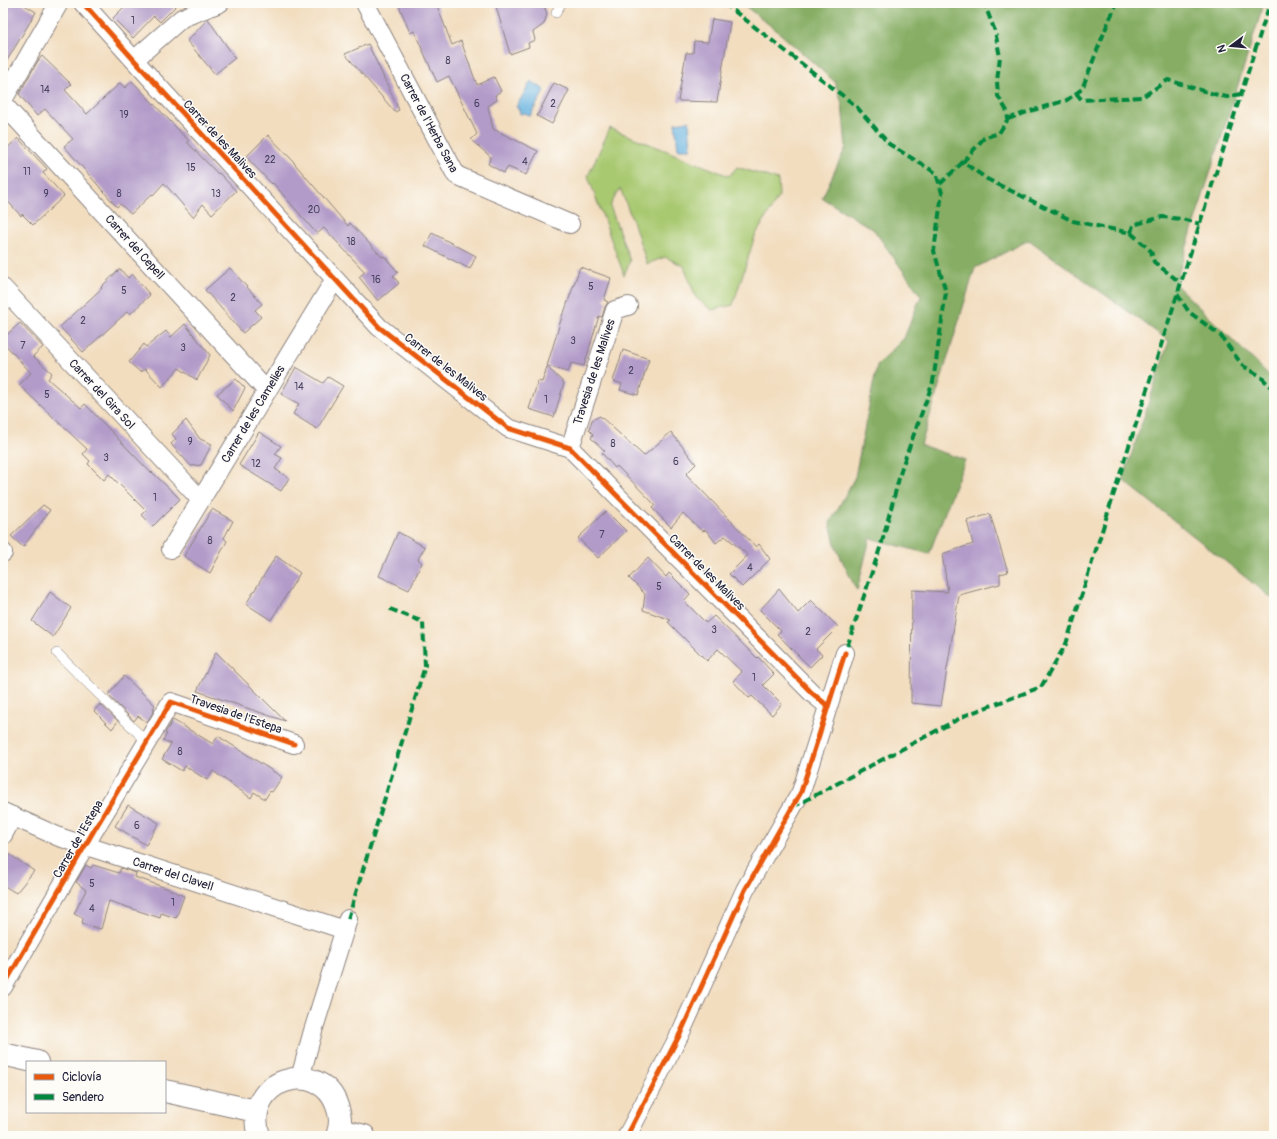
<svg xmlns="http://www.w3.org/2000/svg" width="1277" height="1139" font-family="Pangolin,sans-serif">
<style>
.green{fill:#a9c971;stroke:#667656}
.forest{fill:#86ad63;stroke:#54684f}
.water{fill:#68b3e0;stroke:#456a8e}
.building{fill:#b29bc9}
.lines{fill:none;stroke-linecap:round;stroke-linejoin:round}
.lane-casing{stroke:#8a807d;stroke-width:10}
.street-casing{stroke:#8a807d;stroke-width:20}
.secondary-casing{stroke:#8a807d;stroke-width:24}
.lane{stroke:#fff;stroke-width:9}
.street{stroke:#fff;stroke-width:18}
.secondary{stroke:#fff;stroke-width:22}
.quiet{stroke:#00873e;stroke-width:4;stroke-dasharray:8 4;stroke-linecap:butt}
.cycleway-casing{stroke:#fdfcf7;stroke-width:8}
.cycleway{stroke:#e8590c;stroke-width:5}
.labels{text-anchor:middle;stroke-width:3;stroke-linejoin:round;paint-order:stroke}
.number-label{font-size:10px;fill:#46405e}
.street-label{font-size:12px;fill:#22223b;stroke:#fdfcf7}
</style>
<rect width="100%" height="100%" fill="#fdfcf7"/>
<filter id="ink" filterUnits="userSpaceOnUse"><feTurbulence type="fractalNoise" baseFrequency=".025" numOctaves="2"/><feDisplacementMap in="SourceGraphic" scale="8" xChannelSelector="R" yChannelSelector="G"/><feConvolveMatrix kernelMatrix="1 2 1 2 8 2 1 2 1" color-interpolation-filters="sRGB"/></filter>
<filter id="wash" filterUnits="userSpaceOnUse"><feTurbulence type="fractalNoise" baseFrequency=".012" numOctaves="4" result="noise"/><feDisplacementMap in="SourceGraphic" scale="16" xChannelSelector="R" yChannelSelector="G"/><feGaussianBlur stdDeviation="0.9" result="paint"/><feColorMatrix in="noise" values="0 0 0 0 0 0 0 0 0 0 0 0 0 0 0 0 0 1.4 0 .05"/><feComposite in="paint" operator="in"/></filter>
<g filter="url(#wash)">
<rect width="100%" height="100%" fill="#f2ddbf"/>
<path class="green" d="M 610,128 L 729,176 L 737,167 L 778,180 L 779,196 L 755,236 L 733,305 L 712,310 L 696,298 L 684,266 L 665,257 L 647,264 L 634,224 L 620,188 L 610,206 L 630,261 L 624,275 L 588,176 Z"/>
<path class="forest" d="M 741,3 L 1264,3 L 1175,284 L 1274,380 L 1274,600 L 1123,480 L 1169,341 L 1029,240 L 975,268 L 921,445 L 965,460 L 929,554 L 870,538 L 857,591 L 836,548 L 830,523 L 855,477 L 877,365 L 904,338 L 921,296 L 874,230 L 822,198 L 846,147 L 842,104 L 835,82 L 776,30 Z"/>
<path class="water" d="M 531,81 L 545,90 L 530,116 L 525,113 L 520,114 L 519,109 L 516,107 Z
M 689,121 L 691,149 L 678,149 L 675,123 Z"/>
<g id="blocks">
<path class="building" d="M 3,3 L 21,3 L 36,12 L 3,67 Z
M 128,3 L 179,3 L 160,22 L 154,16 L 133,38 L 113,18 Z
M 398,3 L 436,3 L 452,45 L 461,41 L 477,85 L 494,77 L 501,91 L 495,95 L 497,100 L 488,106 L 493,129 L 538,151 L 526,175 L 508,167 L 504,173 L 488,164 L 491,157 L 471,140 L 477,134 L 449,76 L 437,82 L 414,31 L 410,33 Z
M 495,3 L 543,3 L 547,14 L 544,24 L 533,32 L 535,40 L 528,43 L 529,47 L 510,54 Z
M 208,19 L 235,58 L 215,74 L 187,41 Z
M 712,19 L 730,22 L 717,102 L 678,101 L 686,53 L 693,53 L 694,41 L 708,42 Z
M 368,44 L 399,110 L 395,112 L 345,54 Z
M 42,56 L 71,84 L 65,90 L 87,114 L 120,83 L 125,88 L 132,81 L 189,141 L 187,142 L 218,174 L 219,173 L 236,191 L 212,214 L 203,204 L 193,217 L 164,183 L 153,195 L 152,194 L 131,214 L 120,204 L 117,207 L 64,146 L 73,139 L 45,109 L 37,116 L 19,94 L 38,61 Z
M 554,83 L 569,90 L 552,124 L 537,116 Z
M 268,135 L 294,162 L 294,163 L 348,226 L 350,223 L 382,257 L 384,256 L 398,272 L 393,276 L 399,283 L 378,301 L 359,277 L 365,272 L 324,228 L 317,234 L 273,183 L 272,184 L 246,157 Z
M 18,138 L 47,169 L 43,173 L 64,196 L 33,225 L 22,214 L 21,216 L 3,196 L 3,152 Z
M 432,233 L 476,256 L 470,269 L 425,246 Z
M 580,267 L 611,278 L 604,300 L 608,302 L 605,307 L 602,317 L 599,316 L 584,366 L 571,363 L 568,372 L 547,366 L 563,313 L 564,313 Z
M 230,268 L 262,304 L 255,310 L 261,317 L 243,333 L 205,290 Z
M 120,269 L 128,278 L 132,274 L 150,295 L 130,314 L 128,311 L 83,352 L 60,327 L 102,288 L 101,287 Z
M 20,323 L 43,347 L 33,356 L 52,373 L 48,379 L 81,408 L 85,404 L 151,473 L 152,472 L 180,499 L 153,526 L 142,515 L 146,511 L 109,474 L 104,480 L 88,464 L 90,461 L 83,454 L 87,449 L 19,385 L 31,373 L 3,342 L 3,338 Z
M 185,324 L 210,355 L 197,380 L 179,368 L 162,387 L 145,369 L 140,372 L 129,362 L 144,344 L 146,347 L 166,331 L 171,337 Z
M 623,350 L 649,359 L 638,395 L 620,390 L 622,384 L 613,381 Z
M 296,367 L 323,383 L 328,377 L 343,386 L 317,429 L 293,414 L 299,404 L 281,394 Z
M 547,367 L 564,383 L 554,417 L 529,409 L 538,381 L 542,382 Z
M 236,379 L 245,388 L 233,411 L 217,394 Z
M 600,416 L 644,456 L 671,432 L 696,464 L 686,474 L 756,547 L 759,544 L 770,559 L 742,587 L 729,574 L 748,555 L 725,536 L 716,543 L 706,530 L 702,531 L 683,513 L 671,527 L 652,508 L 655,505 L 617,466 L 615,468 L 602,453 L 605,451 L 591,438 L 593,434 L 589,430 L 592,420 Z
M 186,420 L 200,439 L 212,444 L 201,465 L 191,466 L 171,444 L 176,439 L 172,434 Z
M 259,432 L 281,446 L 275,454 L 282,458 L 275,469 L 289,478 L 281,491 L 239,465 Z
M 43,505 L 50,510 L 23,547 L 11,536 Z
M 212,509 L 233,521 L 224,538 L 227,541 L 210,573 L 184,556 Z
M 606,511 L 626,531 L 598,558 L 578,538 Z
M 990,514 L 1008,572 L 1000,574 L 1000,584 L 959,595 L 941,706 L 911,703 L 912,590 L 948,592 L 942,554 L 973,544 L 967,521 Z
M 398,532 L 425,547 L 418,559 L 422,563 L 409,590 L 379,576 Z
M 276,556 L 300,573 L 271,620 L 246,604 Z
M 648,558 L 666,577 L 669,573 L 690,594 L 684,601 L 706,623 L 714,616 L 757,658 L 758,657 L 774,674 L 763,685 L 782,704 L 772,715 L 752,696 L 749,698 L 733,681 L 742,672 L 718,649 L 707,661 L 668,622 L 671,620 L 643,610 L 645,594 L 629,578 Z
M 779,589 L 798,613 L 811,600 L 838,627 L 816,649 L 822,655 L 810,667 L 777,634 L 781,631 L 760,610 Z
M 50,592 L 71,608 L 53,637 L 32,621 Z
M 216,652 L 285,721 L 197,691 Z
M 124,676 L 155,705 L 153,708 L 155,709 L 147,722 L 138,716 L 134,721 L 108,695 Z
M 100,704 L 118,721 L 112,729 L 94,711 Z
M 173,720 L 213,744 L 218,736 L 282,777 L 272,792 L 270,791 L 265,799 L 254,792 L 251,798 L 213,771 L 207,780 L 185,766 L 182,771 L 162,759 L 171,744 L 163,740 L 167,734 L 165,733 Z
M 128,805 L 159,823 L 146,845 L 115,826 Z
M 9,854 L 34,871 L 16,893 L 3,885 L 3,867 Z
M 86,865 L 91,868 L 93,865 L 119,873 L 121,868 L 136,873 L 135,877 L 169,889 L 184,896 L 176,918 L 161,913 L 160,918 L 109,901 L 101,929 L 82,924 L 83,918 L 74,914 L 86,890 L 76,882 Z"/>
</g>
</g>
<g filter="url(#ink)">
<use href="#blocks" fill-opacity="0" stroke="#8a807d" stroke-width="1"/>
<g class="lines">
<g class="lane-casing">
<path id="lane" d="M 556,13 L 561,3
M 57,653 L 147,742"/>
</g>
<g class="street-casing">
<path id="street" d="M 83,3 L 134,60 L 379,327 L 508,428 L 570,448 L 812,693 L 828,706
M 365,3 L 456,175 L 570,224
M 134,60 L 182,18 L 220,3
M 3,100 L 59,3
M 3,104 L 267,391
M 3,288 L 201,500
M 570,448 L 615,310 L 628,306
M 171,549 L 335,279
M 3,552 L 3,553
M 3,812 L 59,837 L 345,930
M 3,835 L 13,816
M 3,987 L 93,832 L 171,702 L 294,744
M 300,1078 L 313,1031 L 348,919
M 627,1136 L 681,1032 L 745,890 L 801,792 L 845,653"/>
</g>
<g class="secondary-casing">
<path id="secondary" d="M 3,1054 L 37,1062
M 165,1091 L 256,1111
M 340,1130 L 364,1136
M 259,1136 C 241,1078 321,1057 337,1106 C 341,1116 341,1126 337,1136"/>
</g>
<use href="#lane" class="lane"/>
<use href="#street" class="street"/>
<use href="#secondary" class="secondary"/>
<path class="quiet" d="M 724,3 L 856,106 L 889,144 L 936,173 L 942,193 L 934,251 L 946,292 L 933,382 L 902,467 L 882,542 L 845,653
M 1076,93 L 1082,100 L 1142,97 L 1168,80 L 1214,94 L 1227,97 L 1240,94
M 1008,119 L 1027,112 L 1067,100 L 1082,89 L 1109,20 L 1117,3
M 963,162 L 984,138 L 999,133 L 1008,119 L 1007,111 L 998,96 L 997,81 L 1000,57 L 995,31 L 984,3
M 940,184 L 963,162 L 987,179 L 1073,221 L 1131,233 L 1151,251 L 1154,262 L 1181,283
M 1131,233 L 1133,225 L 1162,217 L 1182,219 L 1200,224
M 1177,294 L 1189,312 L 1220,335 L 1243,366 L 1259,375 L 1274,390
M 793,807 L 966,715 L 1041,687 L 1066,644 L 1270,3
M 348,919 L 425,666 L 423,622 L 390,609"/>
<g class="cycleway-casing">
<path id="cycleway" d="M 83,3 L 134,60 L 379,327 L 508,428 L 570,448 L 812,693 L 828,706
M 3,987 L 93,832 L 171,702 L 294,744
M 627,1136 L 681,1032 L 745,890 L 801,792 L 845,653"/>
</g>
<use href="#cycleway" class="cycleway"/>
</g>
</g>
<g class="labels">
<g class="number-label">
<text x="133" y="24">1</text>
<text x="448" y="64">8</text>
<text x="45" y="93">14</text>
<text x="477" y="107">6</text>
<text x="553" y="107">2</text>
<text x="124" y="118">19</text>
<text x="270" y="163">22</text>
<text x="525" y="165">4</text>
<text x="191" y="171">15</text>
<text x="27" y="175">11</text>
<text x="46" y="197">9</text>
<text x="119" y="197">8</text>
<text x="216" y="197">13</text>
<text x="314" y="213">20</text>
<text x="351" y="245">18</text>
<text x="376" y="283">16</text>
<text x="591" y="290">5</text>
<text x="124" y="294">5</text>
<text x="233" y="301">2</text>
<text x="83" y="324">2</text>
<text x="573" y="344">3</text>
<text x="23" y="349">7</text>
<text x="183" y="351">3</text>
<text x="631" y="374">2</text>
<text x="299" y="390">14</text>
<text x="47" y="398">5</text>
<text x="546" y="403">1</text>
<text x="190" y="445">9</text>
<text x="613" y="447">8</text>
<text x="106" y="461">3</text>
<text x="676" y="465">6</text>
<text x="256" y="467">12</text>
<text x="155" y="501">1</text>
<text x="602" y="538">7</text>
<text x="210" y="544">8</text>
<text x="750" y="571">4</text>
<text x="659" y="590">5</text>
<text x="714" y="633">3</text>
<text x="808" y="635">2</text>
<text x="754" y="681">1</text>
<text x="180" y="755">8</text>
<text x="137" y="829">6</text>
<text x="92" y="887">5</text>
<text x="173" y="906">1</text>
<text x="92" y="912">4</text>
</g>
<g class="street-label">
<text transform="translate(429 123) rotate(62)" y="4">Carrer de l'Herba Sana</text>
<text transform="translate(220 139) rotate(47)" y="4">Carrer de les Malives</text>
<text transform="translate(135 247) rotate(48)" y="4">Carrer del Cepell</text>
<text transform="translate(446 367) rotate(38)" y="4">Carrer de les Malives</text>
<text transform="translate(594 372) rotate(-72)" y="4">Travesia de les Malives</text>
<text transform="translate(102 394) rotate(47)" y="4">Carrer del Gira Sol</text>
<text transform="translate(253 414) rotate(-59)" y="4">Carrer de les Camelies</text>
<text transform="translate(707 572) rotate(45)" y="4">Carrer de les Malives</text>
<text transform="translate(236 714) rotate(19)" y="4">Travesia de l'Estepa</text>
<text transform="translate(78 839) rotate(-60)" y="4">Carrer de l'Estepa</text>
<text transform="translate(173 874) rotate(18)" y="4">Carrer del Clavell</text>
</g>
</g>
<rect width="1277" height="1139" fill="none" stroke="#fdfcf7" stroke-width="16"/>
<rect x="26" y="1061" width="140" height="52" fill="#fdfcf7" stroke="#a5a5ac"/>
<rect x="34" y="1074" width="20" height="6" fill="#e8590c" stroke="#a5a5ac"/>
<text x="62" y="1081" font-size="12" fill="#22223b">Ciclovía</text>
<rect x="34" y="1094" width="20" height="6" fill="#00873e" stroke="#a5a5ac"/>
<text x="62" y="1101" font-size="12" fill="#22223b">Sendero</text>
<g transform="translate(1231 46) rotate(254)" stroke="#fdfcf7" stroke-width="3" paint-order="stroke">
<path d="M0-3L7 15L0 10L-7 15Z" fill="#22223b"/>
<text y="-6" font-size="11" font-weight="bold" text-anchor="middle" fill="#22223b">N</text>
</g>
</svg>
